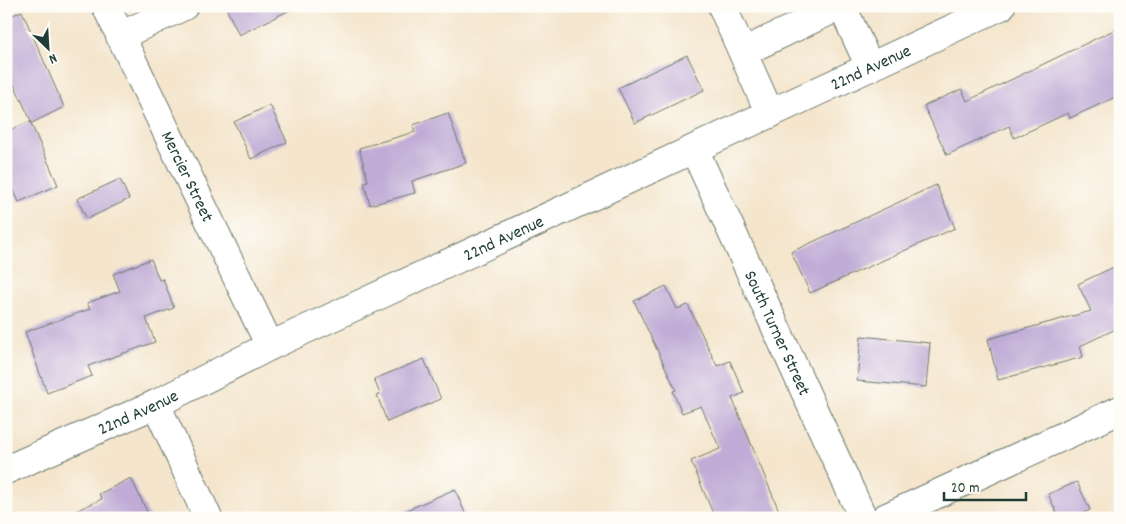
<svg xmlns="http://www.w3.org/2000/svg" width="1126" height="524" font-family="Dekko,sans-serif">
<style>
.building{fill:#c0abd6}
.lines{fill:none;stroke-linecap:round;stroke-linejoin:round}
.minor-casing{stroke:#6a7869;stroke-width:30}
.minor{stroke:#fff;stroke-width:28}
.labels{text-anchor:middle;stroke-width:4;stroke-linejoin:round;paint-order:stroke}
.street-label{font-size:18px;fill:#1f3d34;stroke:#fdfcf7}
</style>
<rect width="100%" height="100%" fill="#fdfcf7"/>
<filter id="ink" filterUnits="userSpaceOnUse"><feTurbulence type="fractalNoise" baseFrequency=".02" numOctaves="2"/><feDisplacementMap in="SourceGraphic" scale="10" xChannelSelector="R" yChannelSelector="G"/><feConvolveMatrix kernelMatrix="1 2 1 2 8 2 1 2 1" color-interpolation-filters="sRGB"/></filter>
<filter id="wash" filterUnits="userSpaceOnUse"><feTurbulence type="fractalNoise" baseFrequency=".0096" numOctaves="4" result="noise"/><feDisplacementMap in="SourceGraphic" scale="20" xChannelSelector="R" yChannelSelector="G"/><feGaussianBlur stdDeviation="1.12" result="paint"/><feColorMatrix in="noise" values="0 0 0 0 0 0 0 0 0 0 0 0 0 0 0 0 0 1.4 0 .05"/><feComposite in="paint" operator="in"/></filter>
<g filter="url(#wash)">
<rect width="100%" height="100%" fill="#f4e5cc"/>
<g id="blocks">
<path class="building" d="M 225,6 L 298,6 L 239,35 Z
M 22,11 L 64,107 L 32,123 L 6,67 L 6,18 Z
M 1120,27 L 1120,95 L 1070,118 L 1068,113 L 1014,138 L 1009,126 L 947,155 L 924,106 L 962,89 L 967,101 Z
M 687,55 L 704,90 L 635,123 L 618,88 Z
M 270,105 L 287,142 L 251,159 L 234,122 Z
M 448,113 L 466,163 L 412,181 L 415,193 L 370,205 L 364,182 L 368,181 L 359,148 L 415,132 L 413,125 Z
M 30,121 L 58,185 L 19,202 L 6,174 L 6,132 Z
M 120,179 L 129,199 L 87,219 L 77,199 Z
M 936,185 L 955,228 L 810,293 L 791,252 Z
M 151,259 L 159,280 L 163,279 L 174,308 L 146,318 L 155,342 L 88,366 L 92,376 L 47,393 L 25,332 L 90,309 L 87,303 L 120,291 L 113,274 Z
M 1120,264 L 1120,327 L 1080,346 L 1083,357 L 998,380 L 988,339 L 1091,311 L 1078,284 Z
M 666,286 L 677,309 L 688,305 L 717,366 L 730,361 L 744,393 L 732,398 L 782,518 L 715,518 L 691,461 L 720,449 L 701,406 L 682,413 L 673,391 L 676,390 L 634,301 Z
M 861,336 L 930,343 L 926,387 L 857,381 Z
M 424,359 L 441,399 L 387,422 L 377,395 L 380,394 L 374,379 Z
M 131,478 L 150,518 L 60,518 L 102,499 L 99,494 Z
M 1077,482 L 1090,510 L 1074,518 L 1059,518 L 1048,494 Z
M 455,489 L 467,518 L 389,518 Z"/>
</g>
</g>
<g filter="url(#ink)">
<use href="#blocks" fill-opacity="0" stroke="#6a7869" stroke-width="1"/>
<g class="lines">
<g class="minor-casing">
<g id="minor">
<path id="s1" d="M 106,6 L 270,346"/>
<path d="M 722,6 L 770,114"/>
<path d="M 842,6 L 870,67"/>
<path d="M 120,36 L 184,6"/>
<path d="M 743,52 L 840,6"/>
<path id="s2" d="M 694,149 L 863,518"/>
<path d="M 156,404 L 208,518"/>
<path id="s3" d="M 6,470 L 156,404 L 270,346 L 1001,6"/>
<path d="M 885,518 L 1120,410"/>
</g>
</g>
<use href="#minor" class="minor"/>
</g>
</g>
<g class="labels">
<g class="street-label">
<text dy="6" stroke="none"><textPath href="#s3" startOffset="954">22nd Avenue</textPath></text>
<text dy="6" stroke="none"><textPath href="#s1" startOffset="189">Mercier Street</textPath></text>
<text dy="6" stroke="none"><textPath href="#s3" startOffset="549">22nd Avenue</textPath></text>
<text dy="6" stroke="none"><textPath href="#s2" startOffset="202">South Turner Street</textPath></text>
<text dy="6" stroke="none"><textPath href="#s3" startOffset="144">22nd Avenue</textPath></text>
</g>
</g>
<rect width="1126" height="524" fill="none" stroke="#fdfcf7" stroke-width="25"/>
<g transform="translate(48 48) rotate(155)" stroke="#fdfcf7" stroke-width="4" paint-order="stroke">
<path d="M0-4L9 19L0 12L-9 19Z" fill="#1f3d34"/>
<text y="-8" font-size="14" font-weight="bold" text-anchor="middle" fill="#1f3d34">N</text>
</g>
<path d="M944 492v8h82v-8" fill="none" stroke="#1f3d34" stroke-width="2.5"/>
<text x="951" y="492" font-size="15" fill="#1f3d34" stroke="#fdfcf7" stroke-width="4" paint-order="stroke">20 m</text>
</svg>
